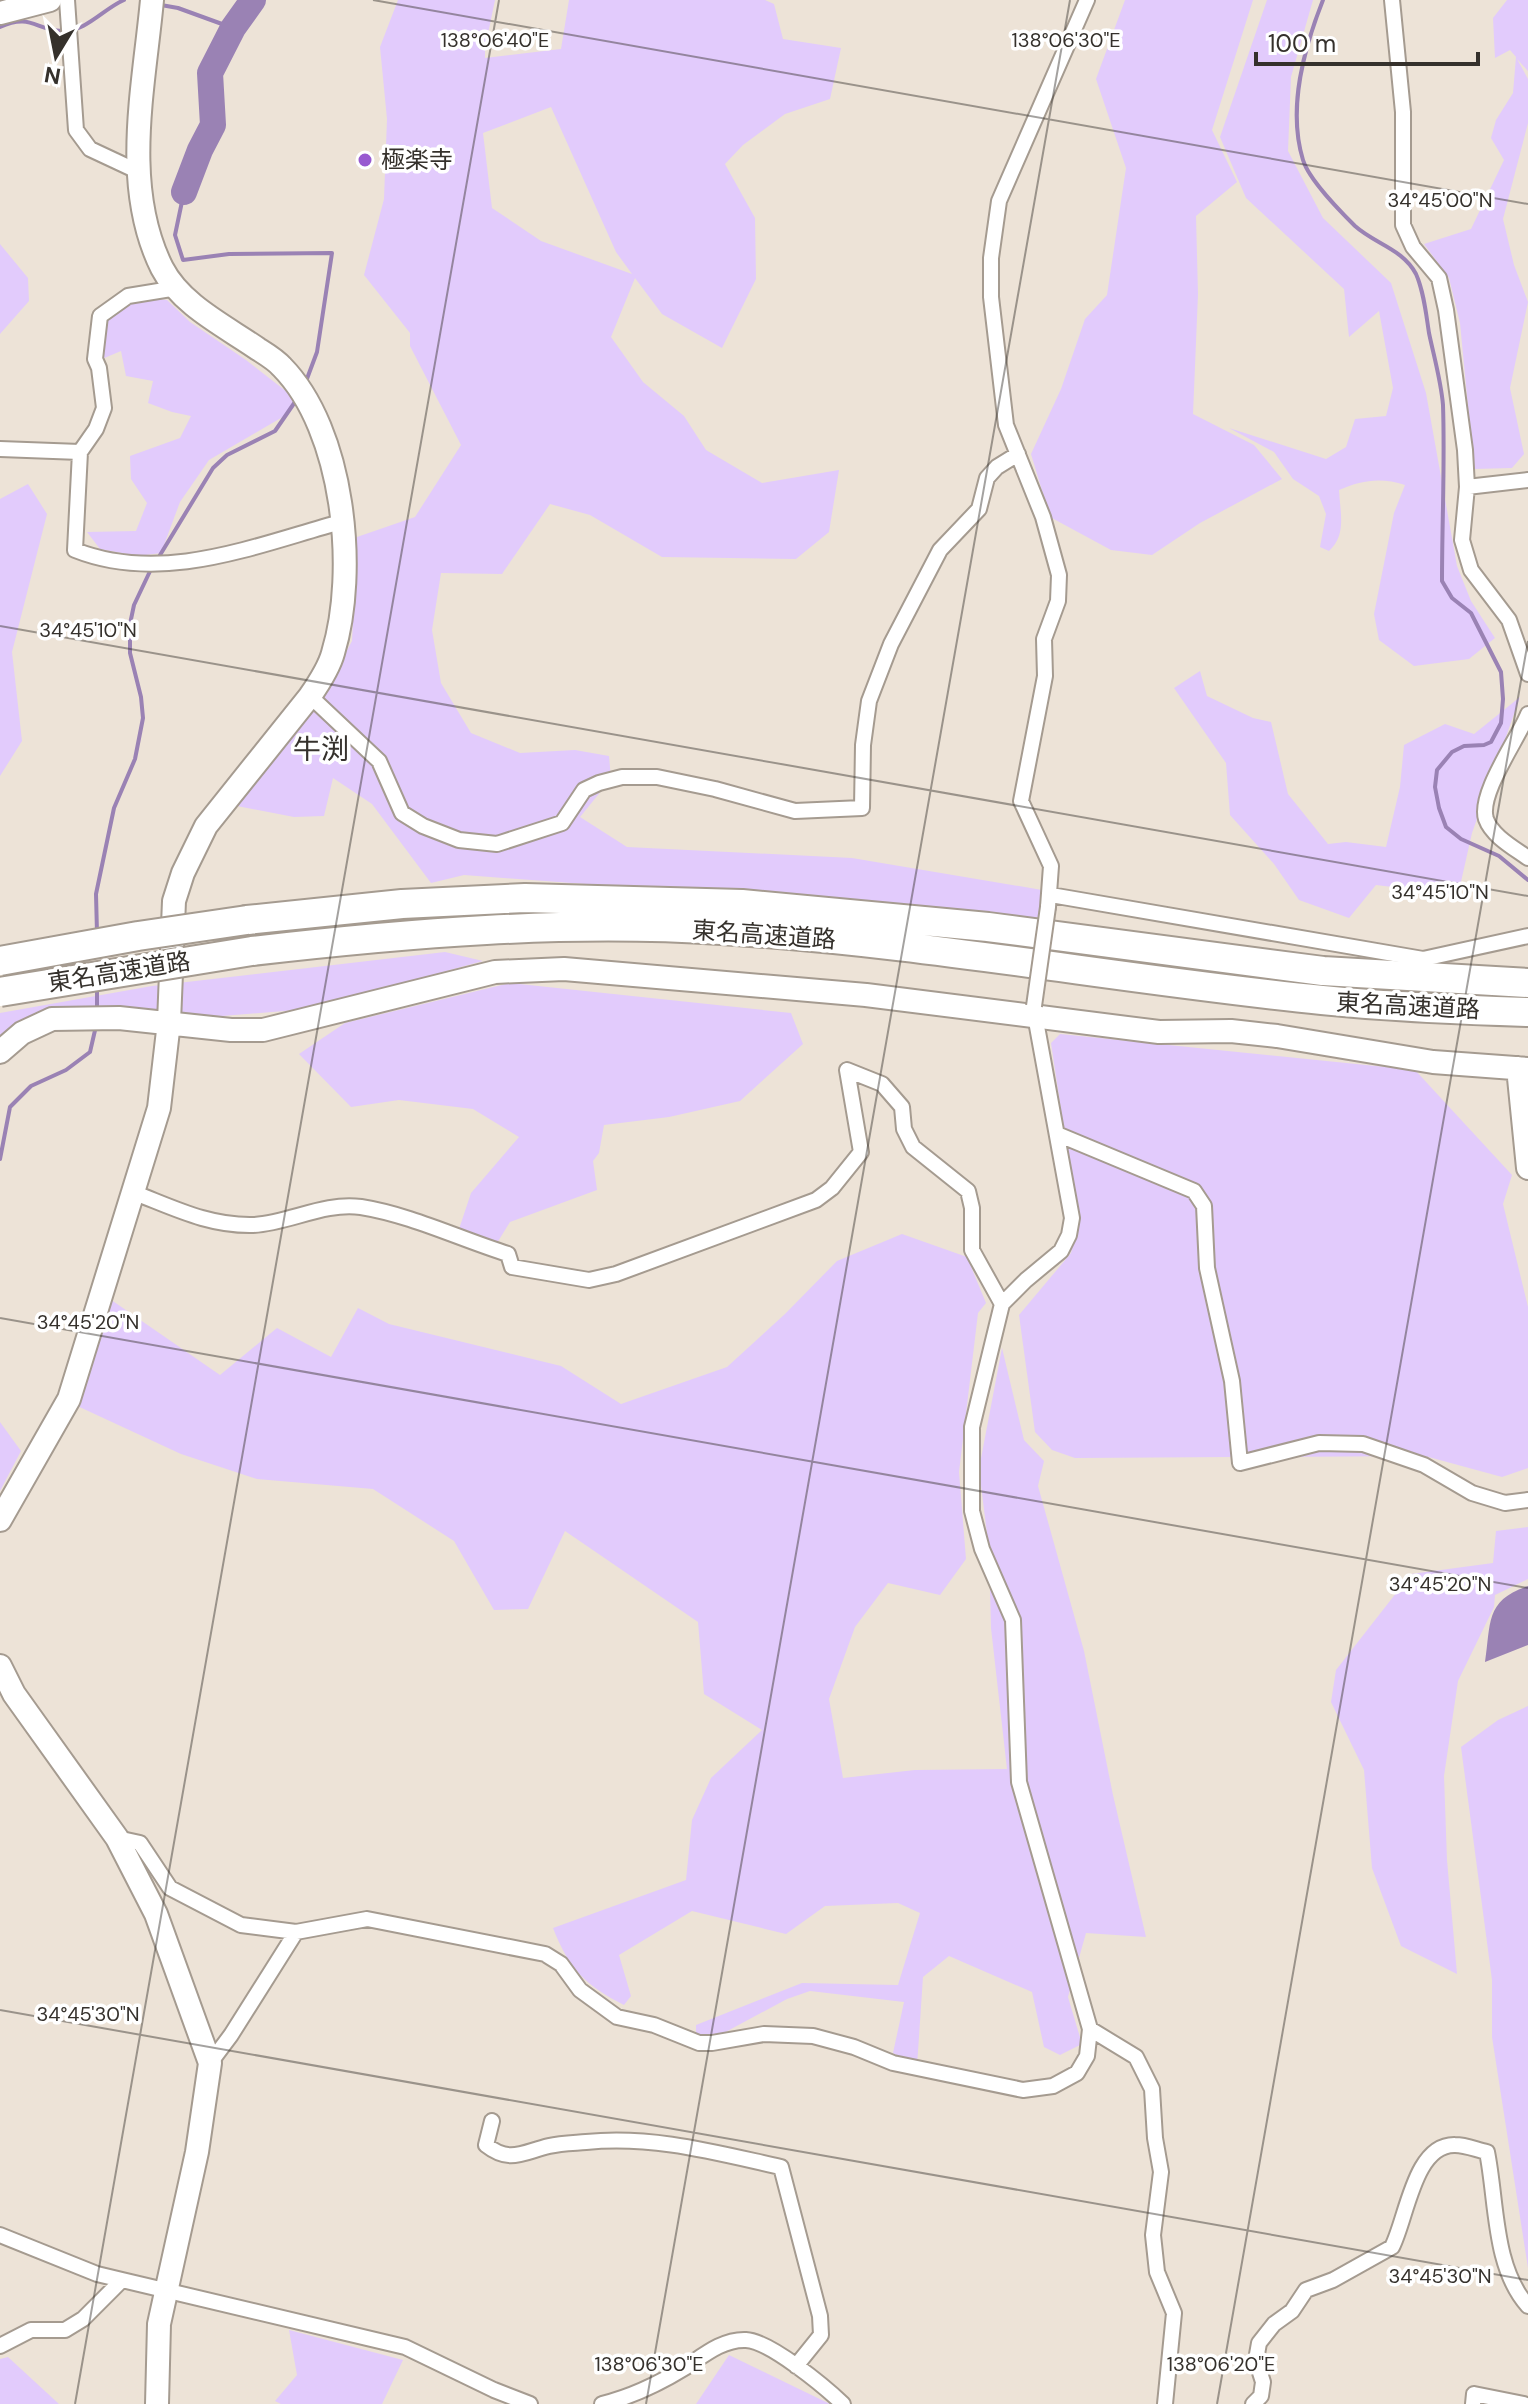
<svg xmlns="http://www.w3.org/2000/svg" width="1528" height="2404" font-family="'DM Sans','Noto Sans JP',sans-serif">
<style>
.green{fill:#e2cbfc;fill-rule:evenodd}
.water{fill:#9a82b4}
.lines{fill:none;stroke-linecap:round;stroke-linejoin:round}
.stream{stroke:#9a82b4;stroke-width:4}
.river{stroke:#9a82b4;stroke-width:26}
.street-casing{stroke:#a59b90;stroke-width:18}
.secondary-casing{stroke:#a59b90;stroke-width:26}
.highway-casing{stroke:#a59b90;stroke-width:32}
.street{stroke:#fff;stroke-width:14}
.secondary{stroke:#fff;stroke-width:22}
.highway{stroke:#fff;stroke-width:28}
.street-bridge-casing{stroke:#a59b90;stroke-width:18;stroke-linecap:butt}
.highway-bridge-casing{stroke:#a59b90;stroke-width:32;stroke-linecap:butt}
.street-bridge{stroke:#fff;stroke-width:14}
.highway-bridge{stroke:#fff;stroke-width:28}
.ticks{fill:none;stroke:#35312c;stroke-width:2;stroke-opacity:0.45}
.poi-dot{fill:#9859d0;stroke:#fff;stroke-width:3}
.labels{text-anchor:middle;stroke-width:7;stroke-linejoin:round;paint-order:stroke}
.poi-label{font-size:24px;fill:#35312c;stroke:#fff;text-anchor:start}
.street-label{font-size:24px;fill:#35312c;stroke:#fff}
.quarter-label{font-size:28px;fill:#35312c;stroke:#fff}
.ticks-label{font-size:20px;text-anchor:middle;fill:#35312c;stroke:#fff;stroke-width:7;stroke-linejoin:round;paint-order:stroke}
</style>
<rect width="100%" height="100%" fill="#ede3d7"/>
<path class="green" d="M 398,0 L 495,0 L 485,48 L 485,58 L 561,49 L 569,0 L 765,0 L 774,4 L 783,39 L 841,48 L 830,99 L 785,114 L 743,145 L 725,164 L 755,218 L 756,279 L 722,348 L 662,314 L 635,278 L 611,337 L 643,382 L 684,416 L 706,450 L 762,483 L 839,470 L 829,532 L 796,559 L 662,557 L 590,515 L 550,504 L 502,574 L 441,573 L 432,630 L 441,683 L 471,733 L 520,753 L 575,750 L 609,756 L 611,779 L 580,817 L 627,847 L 852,858 L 1042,890 L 1041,918 L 464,875 L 431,883 L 372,804 L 333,778 L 324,816 L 294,817 L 232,805 L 322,697 L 352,641 L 357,537 L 415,517 L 461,445 L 410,346 L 410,333 L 364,275 L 384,199 L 387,119 L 380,47 ZM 551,107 L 616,252 L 632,274 L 541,241 L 492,208 L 483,133 Z
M 1125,0 L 1253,0 L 1212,130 L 1237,182 L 1196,216 L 1198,294 L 1193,414 L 1254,445 L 1282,479 L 1200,523 L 1152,555 L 1111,550 L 1050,517 L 1031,454 L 1061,389 L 1085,319 L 1107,295 L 1126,168 L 1096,79 Z
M 1267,0 L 1313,0 L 1291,77 L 1288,151 L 1323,218 L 1391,283 L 1426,393 L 1457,566 L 1471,601 L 1495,638 L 1469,659 L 1414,666 L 1379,640 L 1374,614 L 1394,513 L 1405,485 C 1381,477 1362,480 1339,490 C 1340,512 1347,535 1329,551 L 1320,547 L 1326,514 L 1319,496 L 1293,479 L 1274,452 L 1229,428 L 1326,459 L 1346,447 L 1355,419 L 1386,416 L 1393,388 L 1379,311 L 1349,337 L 1344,289 L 1246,198 L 1220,137 Z
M 1507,0 L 1528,0 L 1528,71 L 1517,59 L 1528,79 L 1528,123 L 1503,219 L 1514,265 L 1528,302 L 1510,388 L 1524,454 L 1512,468 L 1474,469 L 1460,323 L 1449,278 L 1424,244 L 1471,229 L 1504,160 L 1491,138 L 1496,120 L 1513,93 L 1516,57 L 1510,50 L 1495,58 L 1493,18 Z
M 0,244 L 28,278 L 29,301 L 0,334 Z
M 143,297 L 167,300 L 190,322 L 246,360 L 296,399 L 286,415 L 209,460 L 180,502 L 161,553 L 138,556 L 100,549 L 87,532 L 136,531 L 147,503 L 131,479 L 130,456 L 180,438 L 191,416 L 172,412 L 148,403 L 153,381 L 126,376 L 121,351 L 102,359 L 93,346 L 112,309 Z
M 28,484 L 47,514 L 12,652 L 22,741 L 0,776 L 0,499 Z
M 1200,671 L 1207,696 L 1253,718 L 1271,722 L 1288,794 L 1328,844 L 1346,842 L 1386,847 L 1400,787 L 1404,745 L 1445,724 L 1474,734 L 1520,697 L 1472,833 L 1458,895 L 1376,885 L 1349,918 L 1299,900 L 1274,864 L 1230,815 L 1226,763 L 1174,688 Z
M 445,952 L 483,961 L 308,1009 L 222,1016 L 48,1007 L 0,1041 L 0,1013 L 152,986 Z
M 510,983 L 791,1013 L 803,1044 L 740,1101 L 669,1117 L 604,1125 L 599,1153 L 593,1161 L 597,1190 L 510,1222 L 497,1243 L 483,1241 L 459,1229 L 471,1193 L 519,1137 L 473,1109 L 399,1100 L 351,1107 L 299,1054 L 345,1023 Z
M 1060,1034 L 1415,1070 L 1512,1175 L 1503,1204 L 1528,1307 L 1528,1468 L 1502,1477 L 1425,1456 L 1075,1458 L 1052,1450 L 1035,1432 L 1019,1315 L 1071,1253 L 1078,1223 L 1051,1043 Z
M 902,1234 L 967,1257 L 986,1303 L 978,1313 L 959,1472 L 966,1559 L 940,1595 L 888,1583 L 855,1627 L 829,1699 L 843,1778 L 915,1770 L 1007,1769 L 991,1628 L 989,1550 L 979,1469 L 1002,1348 L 1024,1440 L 1044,1461 L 1038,1486 L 1084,1651 L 1113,1795 L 1146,1937 L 1086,1933 L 1068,1997 L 1082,2044 L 1060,2055 L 1044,2047 L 1032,1992 L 949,1956 L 923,1977 L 917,2066 L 893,2053 L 904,2002 L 810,1991 L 787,1999 L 720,2035 L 696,2041 L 696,2025 L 802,1983 L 898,1985 L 920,1913 L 898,1903 L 825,1906 L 786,1934 L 692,1911 L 619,1955 L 631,1996 L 624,2005 C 585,1985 569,1969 553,1928 L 686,1880 L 692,1820 L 711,1778 L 762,1730 L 704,1694 L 698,1622 L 565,1531 L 528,1609 L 494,1610 L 454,1541 L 373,1489 L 257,1479 L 181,1454 L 73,1404 L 107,1297 L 220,1375 L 277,1328 L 331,1357 L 358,1308 L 389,1324 L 561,1366 L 621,1404 L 727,1367 L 785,1314 L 837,1261 Z
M 0,1422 L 21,1451 L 0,1491 Z
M 1528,1527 L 1528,1579 L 1495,1595 L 1494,1607 L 1458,1681 L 1444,1776 L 1447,1860 L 1457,1974 L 1401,1946 L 1372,1868 L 1364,1770 L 1331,1702 L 1336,1670 L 1411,1574 L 1493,1563 L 1496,1531 Z
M 1528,1706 L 1528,2268 L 1492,2037 L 1492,1980 L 1461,1747 L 1498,1720 Z
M 289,2330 L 403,2360 L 382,2404 L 281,2404 L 275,2401 L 297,2375 Z
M 729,2355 L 830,2404 L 696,2404 Z
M 8,2357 L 59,2404 L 0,2404 L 0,2359 Z"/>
<path class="water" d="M 1528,1586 L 1528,1645 L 1485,1662 C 1491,1623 1485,1600 1528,1586 Z"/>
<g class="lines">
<path class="stream" d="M 1323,0 C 1304,48 1287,108 1303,160 C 1309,180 1340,211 1355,226 C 1375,244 1403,249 1416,274 C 1424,292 1426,314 1429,333 C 1434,357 1441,381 1443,405 C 1445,463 1442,522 1442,581 L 1452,598 L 1471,613 L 1501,672 L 1503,699 L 1501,723 L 1491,742 L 1484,745 L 1464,746 L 1452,752 L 1437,770 L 1435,787 L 1439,808 L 1446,827 L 1461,839 L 1499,856 L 1528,880
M 161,5 L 178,8 L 233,28
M 0,27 C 31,13 35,30 62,31 C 86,32 103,9 124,0
M 184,192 L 175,235 L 183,260 L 229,254 L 332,253 L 317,352 L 305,384
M 157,560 L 213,468 L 227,455 L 275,431 L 297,399
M 97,933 L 96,894 L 114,808 L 135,759 L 143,718 L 141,697 L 130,653 L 130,624 L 134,605 L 152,567
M 97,1009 L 97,986
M 0,1159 L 10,1107 L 31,1086 L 66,1070 L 90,1052 L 96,1026"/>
<path class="river" d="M 184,192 L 200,150 L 213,125 L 210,73 L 233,28 L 253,0"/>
<g class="street-casing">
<path id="street" d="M 67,0 L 76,130 L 90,149 L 137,171
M 1392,0 L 1403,112 L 1403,225 L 1413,247 L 1439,278 L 1446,310 L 1465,450 L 1467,487 L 1462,540 L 1471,570 L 1509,620 L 1528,674
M 177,288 L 128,296 L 100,316 L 95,359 L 99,368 L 104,408 L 96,429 L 80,452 L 75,550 C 163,585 256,545 341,522
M 0,449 L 80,452
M 1467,487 L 1528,480
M 310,696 L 379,761 L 402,813 L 423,826 L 459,840 L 497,844 L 562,823 L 584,790 L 599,783 L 622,777 L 657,777 L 715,789 L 795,811 L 862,808 L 863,745 L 869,701 L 891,644 L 940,550 L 979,509 L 987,478 L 997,467 L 1018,454
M 1528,714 C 1518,739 1478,794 1486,819 C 1492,836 1514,848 1528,858
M 1051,895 L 1423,959 L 1528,936
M 1048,907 L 1051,866 L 1021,801 L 1045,676 L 1044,639 L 1058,601 L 1059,575 L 1043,517 L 1006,425 L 991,297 L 991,258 L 999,201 L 1087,0
M 1057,1134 L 1194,1191 L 1204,1206 L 1207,1268 L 1232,1381 L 1240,1463 L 1319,1443 L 1363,1444 L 1424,1465 L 1472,1493 L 1505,1503 L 1528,1500
M 135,1193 C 174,1208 209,1226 253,1225 C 290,1223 323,1202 361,1207 C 411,1215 460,1239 508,1254 L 512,1267 L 589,1280 L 616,1274 L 816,1200 L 832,1188 L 861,1152 L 847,1070 L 882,1084 L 902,1107 L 904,1129 L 913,1147 L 968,1191 L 972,1208 L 972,1250 L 1002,1304
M 117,1838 L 140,1843 L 170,1888 L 241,1925 L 296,1932 L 367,1919 L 545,1954 L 561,1964 L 580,1990 L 617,2017 L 654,2025 L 699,2043 L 712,2043 L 764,2034 L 813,2036 L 854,2047 L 893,2063 L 1023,2090 L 1053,2086 L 1077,2073 L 1087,2056 L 1090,2029 L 1019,1782 L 1013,1620 L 982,1549 L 972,1511 L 972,1427 L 1002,1304 L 1026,1280 L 1061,1251 L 1069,1235 L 1072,1218 L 1034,1010
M 1090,2029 L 1136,2057 L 1152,2089 L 1155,2138 L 1161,2172 L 1153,2235 L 1157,2272 L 1174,2313 L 1165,2404
M 210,2063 L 231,2035 L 296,1932
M 492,2121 L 486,2145 C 510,2164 523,2152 549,2146 C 561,2143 574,2143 586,2142 C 653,2135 717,2153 781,2167 L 820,2316 L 821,2335 L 796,2366
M 0,2235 L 97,2274 L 122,2280 L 405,2347 L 494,2390 L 530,2404
M 0,2346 L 31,2330 L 65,2330 L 83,2319 L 122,2280
M 602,2404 C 631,2397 660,2383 686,2367 C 704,2355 723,2339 746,2340 C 770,2341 825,2387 843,2404
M 1253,2404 L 1261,2396 L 1263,2382 L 1256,2360 L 1259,2343 L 1274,2324 L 1292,2311 L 1306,2290 L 1333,2280 L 1392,2247 C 1407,2218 1414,2144 1455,2145 C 1466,2145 1477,2150 1487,2152 C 1497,2201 1493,2267 1528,2306
M 1473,2404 L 1474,2394 L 1524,2404"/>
</g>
<g class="secondary-casing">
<path id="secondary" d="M 0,13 L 50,0
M 0,1052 L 22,1033 L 52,1019 L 119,1018 L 231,1030 L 263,1030 L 495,972 L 564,969 L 866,995 L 1159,1032 L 1231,1031 L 1277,1036 L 1433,1062 L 1528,1069
M 1518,1068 L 1528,1168
M 0,1520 L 69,1399 L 159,1108 L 169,1022 L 174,901 L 183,873 L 206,826 L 310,696 C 319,683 329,668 333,653 C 358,571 344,430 282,367 C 276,360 266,354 258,349 C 225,326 181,305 162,268 C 121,186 144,87 152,0
M 0,1666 L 14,1694 L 117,1838 L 156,1914 L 210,2063 L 197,2152 L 159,2324 L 157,2404"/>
</g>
<g class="highway-casing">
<path id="highway" d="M 247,920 L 402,904 L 525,898 L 742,904 L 988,927 L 1323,971 L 1528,983
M 252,951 C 408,933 564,920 721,930 C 923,942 1122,980 1322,1000 C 1391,1007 1459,1010 1528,1012"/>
</g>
<use href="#street" class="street"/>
<use href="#secondary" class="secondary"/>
<use href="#highway" class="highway"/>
<g class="street-bridge-casing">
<path id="street-bridge" d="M 1034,1006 L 1048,907"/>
</g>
<g class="highway-bridge-casing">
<path id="highway-bridge" d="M 0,961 L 138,936 L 247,920
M 0,992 L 252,951"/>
</g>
<use href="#street-bridge" class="street-bridge"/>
<use href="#highway-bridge" class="highway-bridge"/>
</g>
<path class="ticks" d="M 373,0 L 1528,204M 0,626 L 1528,896M 0,1318 L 1528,1588M 0,2010 L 1528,2280M 75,2404 L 499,0M 646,2404 L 1070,0M 1217,2404 L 1528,641"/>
<circle class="poi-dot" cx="365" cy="160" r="8"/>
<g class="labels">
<g class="poi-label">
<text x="381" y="168">極楽寺</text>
</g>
<g class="street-label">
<text transform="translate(764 935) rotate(4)" y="8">東名高速道路</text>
<text transform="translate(119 972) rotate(-9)" y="8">東名高速道路</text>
<text transform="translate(1408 1006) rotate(3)" y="8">東名高速道路</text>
</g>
<g class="quarter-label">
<text x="321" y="759">牛渕</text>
</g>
</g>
<g class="ticks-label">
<text x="495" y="47">138°06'40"E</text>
<text x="1066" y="47">138°06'30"E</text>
<text x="1440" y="207">34°45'00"N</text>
<text x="88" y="637">34°45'10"N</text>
<text x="1440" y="899">34°45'10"N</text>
<text x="88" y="1329">34°45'20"N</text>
<text x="1440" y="1591">34°45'20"N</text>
<text x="88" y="2021">34°45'30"N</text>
<text x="1440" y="2283">34°45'30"N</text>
<text x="649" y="2371">138°06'30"E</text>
<text x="1221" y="2371">138°06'20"E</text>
</g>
<g transform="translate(56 56) rotate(190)" stroke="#ffffff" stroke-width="6" paint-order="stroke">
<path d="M0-6L14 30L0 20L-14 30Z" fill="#35312c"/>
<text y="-12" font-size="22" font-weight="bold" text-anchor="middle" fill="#35312c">N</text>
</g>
<path d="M1256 52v12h222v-12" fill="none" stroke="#35312c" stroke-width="4"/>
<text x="1268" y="52" font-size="24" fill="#35312c" stroke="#ffffff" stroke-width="6" paint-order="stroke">100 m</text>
</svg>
